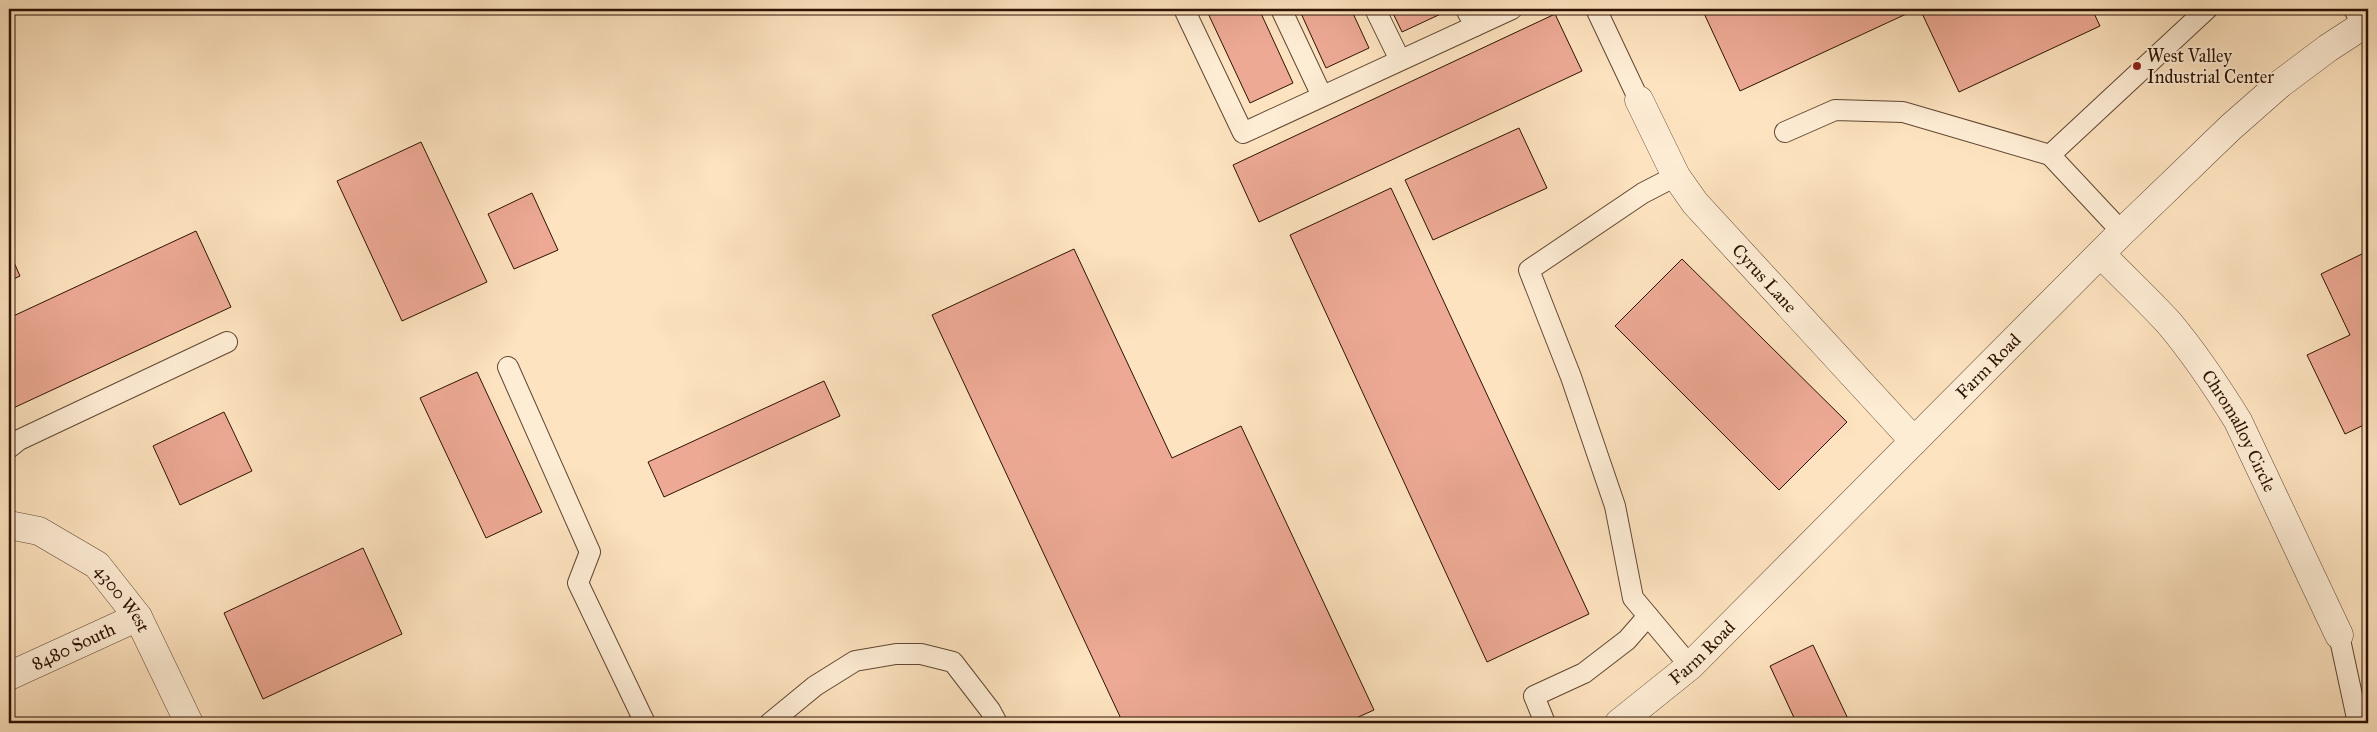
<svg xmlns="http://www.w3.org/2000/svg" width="2377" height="732" viewBox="0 0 2377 732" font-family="'IM FELL Great Primer',serif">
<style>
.building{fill:#eda994;stroke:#2d1203}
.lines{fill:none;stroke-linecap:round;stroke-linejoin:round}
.service-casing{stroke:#614632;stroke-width:22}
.minor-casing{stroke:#614632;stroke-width:29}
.service{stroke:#feedd5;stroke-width:20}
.minor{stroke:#feedd5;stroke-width:28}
.poi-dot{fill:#8f2418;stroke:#feedd5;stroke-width:2}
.labels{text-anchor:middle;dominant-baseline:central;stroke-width:4;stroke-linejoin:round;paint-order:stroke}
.poi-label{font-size:18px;fill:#2d1203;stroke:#feedd5;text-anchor:start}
.street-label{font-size:18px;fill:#2d1203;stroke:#feedd5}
</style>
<rect width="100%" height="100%" fill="#fde3bf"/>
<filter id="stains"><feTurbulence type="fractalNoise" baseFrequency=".004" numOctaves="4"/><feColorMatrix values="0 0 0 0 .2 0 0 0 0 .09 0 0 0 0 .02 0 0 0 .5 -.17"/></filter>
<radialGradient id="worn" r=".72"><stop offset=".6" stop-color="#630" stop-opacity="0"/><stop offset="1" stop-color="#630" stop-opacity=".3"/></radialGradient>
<g class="building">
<polygon points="1206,9 1259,9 1293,83 1250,103"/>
<polygon points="1299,9 1351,9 1369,48 1326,68"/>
<polygon points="1391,9 1443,9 1445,12 1402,32"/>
<polygon points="1702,9 1917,9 1740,91"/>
<polygon points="1920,9 2092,9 2100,26 1959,92"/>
<polygon points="1555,14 1582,71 1259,222 1233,165"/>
<polygon points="1519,128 1547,188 1433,240 1405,180"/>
<polygon points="421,142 487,282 402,321 337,181"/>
<polygon points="1391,188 1589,614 1487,662 1290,235"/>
<polygon points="532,193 558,250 514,269 488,214"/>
<polygon points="196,231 231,307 9,410 9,318"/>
<polygon points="1074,249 1172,458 1241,426 1374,710 1345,723 1123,723 932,315"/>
<polygon points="9,251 20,276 9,281"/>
<polygon points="2368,251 2368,423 2345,434 2307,355 2350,335 2321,274"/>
<polygon points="1682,259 1847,422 1779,490 1615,326"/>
<polygon points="477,372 542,512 486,538 420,398"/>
<polygon points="824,381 840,416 664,497 648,462"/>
<polygon points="224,412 252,471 180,505 153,446"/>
<polygon points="363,548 402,634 263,699 224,613"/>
<polygon points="1813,645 1850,723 1796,722 1770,666"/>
</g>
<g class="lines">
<g class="service-casing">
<g id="service">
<polyline points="1184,9 1243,133 1512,9"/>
<polyline points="1281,9 1322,96"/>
<polyline points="1375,9 1400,60"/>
<polyline points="1466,9 1475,26"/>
<polyline points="1596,9 1639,100"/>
<polyline points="2354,9 2363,25"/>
<polyline points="1785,132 1835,110 1903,112 2050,155"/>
<polyline points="1676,176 1643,193 1529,270 1571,377 1615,506 1633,598 1690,666"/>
<polyline points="2122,232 2050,155 2207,9"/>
<polyline points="508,367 590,552 578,583 645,723"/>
<polyline points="9,448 19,440 227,342"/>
<polyline points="2339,635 2358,723"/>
<polyline points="770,723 815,686 855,661 896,654 921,654 953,662 990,710 997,723"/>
<polyline points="1545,723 1534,696 1584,673 1627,640 1648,616"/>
</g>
</g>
<g class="minor-casing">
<g id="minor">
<path id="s1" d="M1639 100 1676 176 1695 203 1914 441"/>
<path id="s2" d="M2101 254C2123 277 2147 299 2169 323 2195 354 2217 387 2238 421L2339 635"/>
<path id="s3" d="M9 525 39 531 97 565 138 617 189 723"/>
<path id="s4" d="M9 676 138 617"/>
<path id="s5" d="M1619 723 1690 666 2122 232 2231 127 2280 84 2328 48 2368 22"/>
</g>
</g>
<use href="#service" class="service"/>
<use href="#minor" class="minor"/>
</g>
<circle class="poi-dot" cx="2137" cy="66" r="5"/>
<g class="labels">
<g class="poi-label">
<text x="2147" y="56">West Valley<tspan x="2147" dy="21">Industrial Center</tspan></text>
</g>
<g class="street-label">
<text stroke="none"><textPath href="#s1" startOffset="220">Cyrus Lane</textPath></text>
<text stroke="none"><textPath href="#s5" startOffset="514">Farm Road</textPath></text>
<text stroke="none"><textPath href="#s2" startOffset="226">Chromalloy Circle</textPath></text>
<text stroke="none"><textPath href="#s3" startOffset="140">4300 West</textPath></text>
<text stroke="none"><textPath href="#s4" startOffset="71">8480 South</textPath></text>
<text stroke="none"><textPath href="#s5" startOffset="109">Farm Road</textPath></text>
</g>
</g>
<rect width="2377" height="732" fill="none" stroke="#fde3bf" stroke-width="30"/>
<rect x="10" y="10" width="2357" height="712" fill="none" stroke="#2d1203" stroke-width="2.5"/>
<rect x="15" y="15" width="2347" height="702" fill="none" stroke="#2d1203"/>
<rect width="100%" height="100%" filter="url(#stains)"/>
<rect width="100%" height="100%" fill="url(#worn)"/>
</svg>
